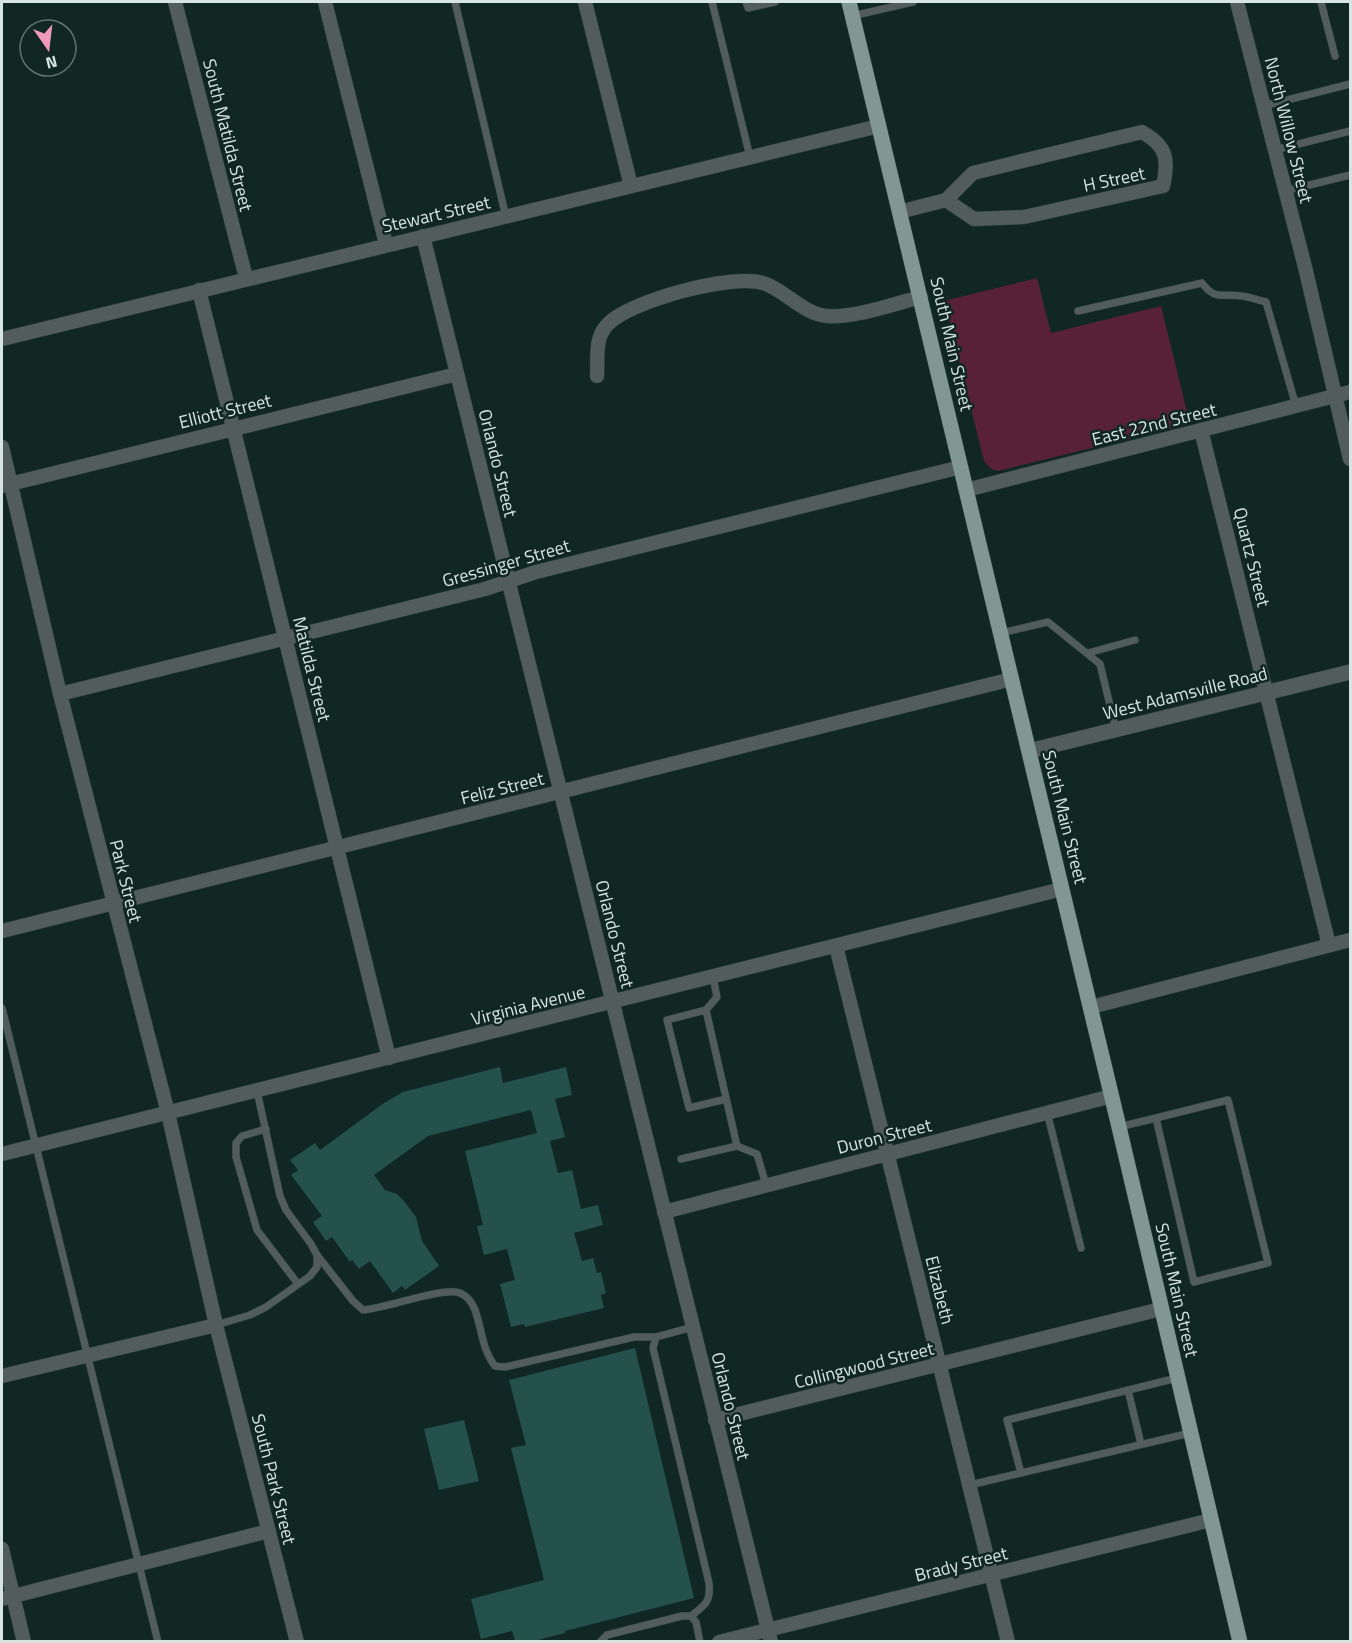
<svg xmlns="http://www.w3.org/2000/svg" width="1352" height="1643" viewBox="0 0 1352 1643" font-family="'Titillium Web',sans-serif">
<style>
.green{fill:#582138}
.building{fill:#24514b}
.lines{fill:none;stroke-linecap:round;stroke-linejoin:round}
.service-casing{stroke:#2c413f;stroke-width:8}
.minor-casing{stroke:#2c413f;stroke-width:15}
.tertiary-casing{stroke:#2c413f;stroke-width:16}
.primary-casing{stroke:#2c413f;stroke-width:16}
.service{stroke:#525d5b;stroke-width:7}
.minor{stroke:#525d5b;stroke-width:14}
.tertiary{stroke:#525d5b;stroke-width:15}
.primary{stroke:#819793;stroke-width:15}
.labels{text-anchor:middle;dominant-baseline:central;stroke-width:5;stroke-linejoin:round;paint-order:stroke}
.street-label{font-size:18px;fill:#d6e4e2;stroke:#102724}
</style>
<rect width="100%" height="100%" fill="#102724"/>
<polygon class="green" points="1037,278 1051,333 1161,306 1190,424 998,471 991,469 984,461 944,301"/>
<g class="building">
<polygon points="500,1067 503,1083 566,1067 572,1095 555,1099 565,1137 550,1141 558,1173 572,1170 581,1209 598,1205 603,1225 574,1233 582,1261 593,1258 597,1273 601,1272 606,1293 601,1295 604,1308 525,1327 524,1324 511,1327 500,1284 515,1280 507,1249 484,1255 477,1226 483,1225 465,1151 537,1133 531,1110 428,1136 374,1175 385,1190 397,1194 404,1201 416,1217 422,1241 439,1266 405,1290 402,1286 393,1293 370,1261 359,1269 352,1260 350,1262 332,1237 326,1241 313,1222 322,1216 291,1175 298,1170 290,1160 315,1143 320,1150 384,1103 403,1092"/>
<polygon points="635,1348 694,1598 565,1631 565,1633 534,1641 515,1641 512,1631 481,1639 471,1599 544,1580 511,1448 526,1445 509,1380"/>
<polygon points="464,1420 479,1481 439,1490 424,1429"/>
</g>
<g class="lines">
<g class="service-casing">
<g id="service">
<polyline points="455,2 506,217"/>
<polyline points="712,2 750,157"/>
<polyline points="746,2 748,8 775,2"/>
<polyline points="1321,2 1335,56"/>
<polyline points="852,16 913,2"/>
<polyline points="1264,106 1350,84"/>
<polyline points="1275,150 1350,131"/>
<polyline points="1285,191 1350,175"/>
<path d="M1078 311 1202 283C1215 301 1223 293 1242 296 1250 297 1258 300 1266 302L1296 406"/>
<polyline points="1001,633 1048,622 1100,664 1116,730"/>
<polyline points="1088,653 1135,640"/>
<polyline points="2,1008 158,1642"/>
<polyline points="706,1010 717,997 713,977"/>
<polyline points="726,1099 689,1108 667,1020 706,1010 737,1146 757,1154 766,1185"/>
<polyline points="1047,1112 1081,1248"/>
<polyline points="1119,1127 1156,1118 1194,1282 1268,1263 1228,1100 1156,1118"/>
<polyline points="266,1129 242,1136 236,1143 236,1157 257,1230 298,1284"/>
<polyline points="681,1159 737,1146"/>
<path d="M317 1255 353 1301 363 1310C385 1309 444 1286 460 1293 467 1296 472 1302 475 1310 482 1329 482 1350 495 1366L505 1367 634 1337H656L693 1327"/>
<polyline points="216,1325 250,1315 266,1307 310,1276 317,1267 317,1255 311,1244 286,1210 280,1196 257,1091"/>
<path d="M656 1337 653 1348 709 1583C711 1602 705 1605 691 1616"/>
<polyline points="1128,1390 1141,1444"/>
<polyline points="1021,1473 1007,1420 1177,1378"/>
<polyline points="970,1485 1190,1433"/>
<polyline points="600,1642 607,1635 682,1616 691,1616 696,1622 700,1642"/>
</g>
</g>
<g class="minor-casing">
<g id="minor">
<polyline points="175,2 246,278"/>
<polyline points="325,2 386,244"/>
<polyline points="585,2 631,186"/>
<polyline points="1237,2 1305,267 1350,459"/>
<path d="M899 212 946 200 974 219 1024 217 1163 186C1169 159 1167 146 1142 132L973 173 946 200"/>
<polyline points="423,236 771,1642"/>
<polyline points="199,290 389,1058"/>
<polyline points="2,339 879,126"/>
<path d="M597 376C598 358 594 338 608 324 630 301 732 273 763 283 785 290 803 314 827 316 856 318 893 304 921 297"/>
<polyline points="1201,430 1329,945"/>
<polyline points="2,447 60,694 168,1113 216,1325 297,1642"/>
<polyline points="2,486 457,374"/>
<polyline points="966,490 1350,392"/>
<polyline points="60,694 485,589 536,572 961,467"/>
<polyline points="2,931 1012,679"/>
<polyline points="836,946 1008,1642"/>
<polyline points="1091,1007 1350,940"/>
<polyline points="2,1154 1062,889"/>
<polyline points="664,1212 1112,1096"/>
<polyline points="2,1376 216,1325"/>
<polyline points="715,1420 1161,1309"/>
<polyline points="2,1549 24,1642"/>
<polyline points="2,1599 269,1531"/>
<polyline points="719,1642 1211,1520"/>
</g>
</g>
<g class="tertiary-casing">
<polyline id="tertiary" points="1029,751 1350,672"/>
</g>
<g class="primary-casing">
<polyline id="primary" points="849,2 1119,1127 1240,1642"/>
</g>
<use href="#service" class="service"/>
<use href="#minor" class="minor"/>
<use href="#tertiary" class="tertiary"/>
<use href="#primary" class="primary"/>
</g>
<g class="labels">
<g class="street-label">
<text transform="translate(1289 130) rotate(76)">North Willow Street</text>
<text transform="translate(228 135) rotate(76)">South Matilda Street</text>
<text transform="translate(1114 179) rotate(-12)">H Street</text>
<text transform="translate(436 214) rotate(-13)">Stewart Street</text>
<text transform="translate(952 344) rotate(77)">South Main Street</text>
<text transform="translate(225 411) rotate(-14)">Elliott Street</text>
<text transform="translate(1154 424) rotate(-14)">East 22nd Street</text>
<text transform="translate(498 463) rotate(76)">Orlando Street</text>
<text transform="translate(1252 557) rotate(76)">Quartz Street</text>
<text transform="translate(506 563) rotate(-16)">Gressinger Street</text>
<text transform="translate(312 669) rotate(76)">Matilda Street</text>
<text transform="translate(1185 693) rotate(-14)">West Adamsville Road</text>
<text transform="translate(502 788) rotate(-14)">Feliz Street</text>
<text transform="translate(1065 817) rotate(76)">South Main Street</text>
<text transform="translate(126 881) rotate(76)">Park Street</text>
<text transform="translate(615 934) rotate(76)">Orlando Street</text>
<text transform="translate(528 1005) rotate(-14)">Virginia Avenue</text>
<text transform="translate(884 1136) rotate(-14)">Duron Street</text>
<text transform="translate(940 1290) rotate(76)">Elizabeth</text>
<text transform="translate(1177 1290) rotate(77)">South Main Street</text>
<text transform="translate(864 1365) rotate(-14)">Collingwood Street</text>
<text transform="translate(731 1406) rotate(76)">Orlando Street</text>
<text transform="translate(274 1479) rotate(76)">South Park Street</text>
<text transform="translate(961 1564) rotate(-14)">Brady Street</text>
</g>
</g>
<rect width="1352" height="1643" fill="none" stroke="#d6e4e2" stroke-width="6"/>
<g transform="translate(48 48) rotate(166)"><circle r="28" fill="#102724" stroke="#5f7370" stroke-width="1.5"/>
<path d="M0-4.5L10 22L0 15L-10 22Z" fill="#ef9ab8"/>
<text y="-9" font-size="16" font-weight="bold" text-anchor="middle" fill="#d6e4e2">N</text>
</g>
</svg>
